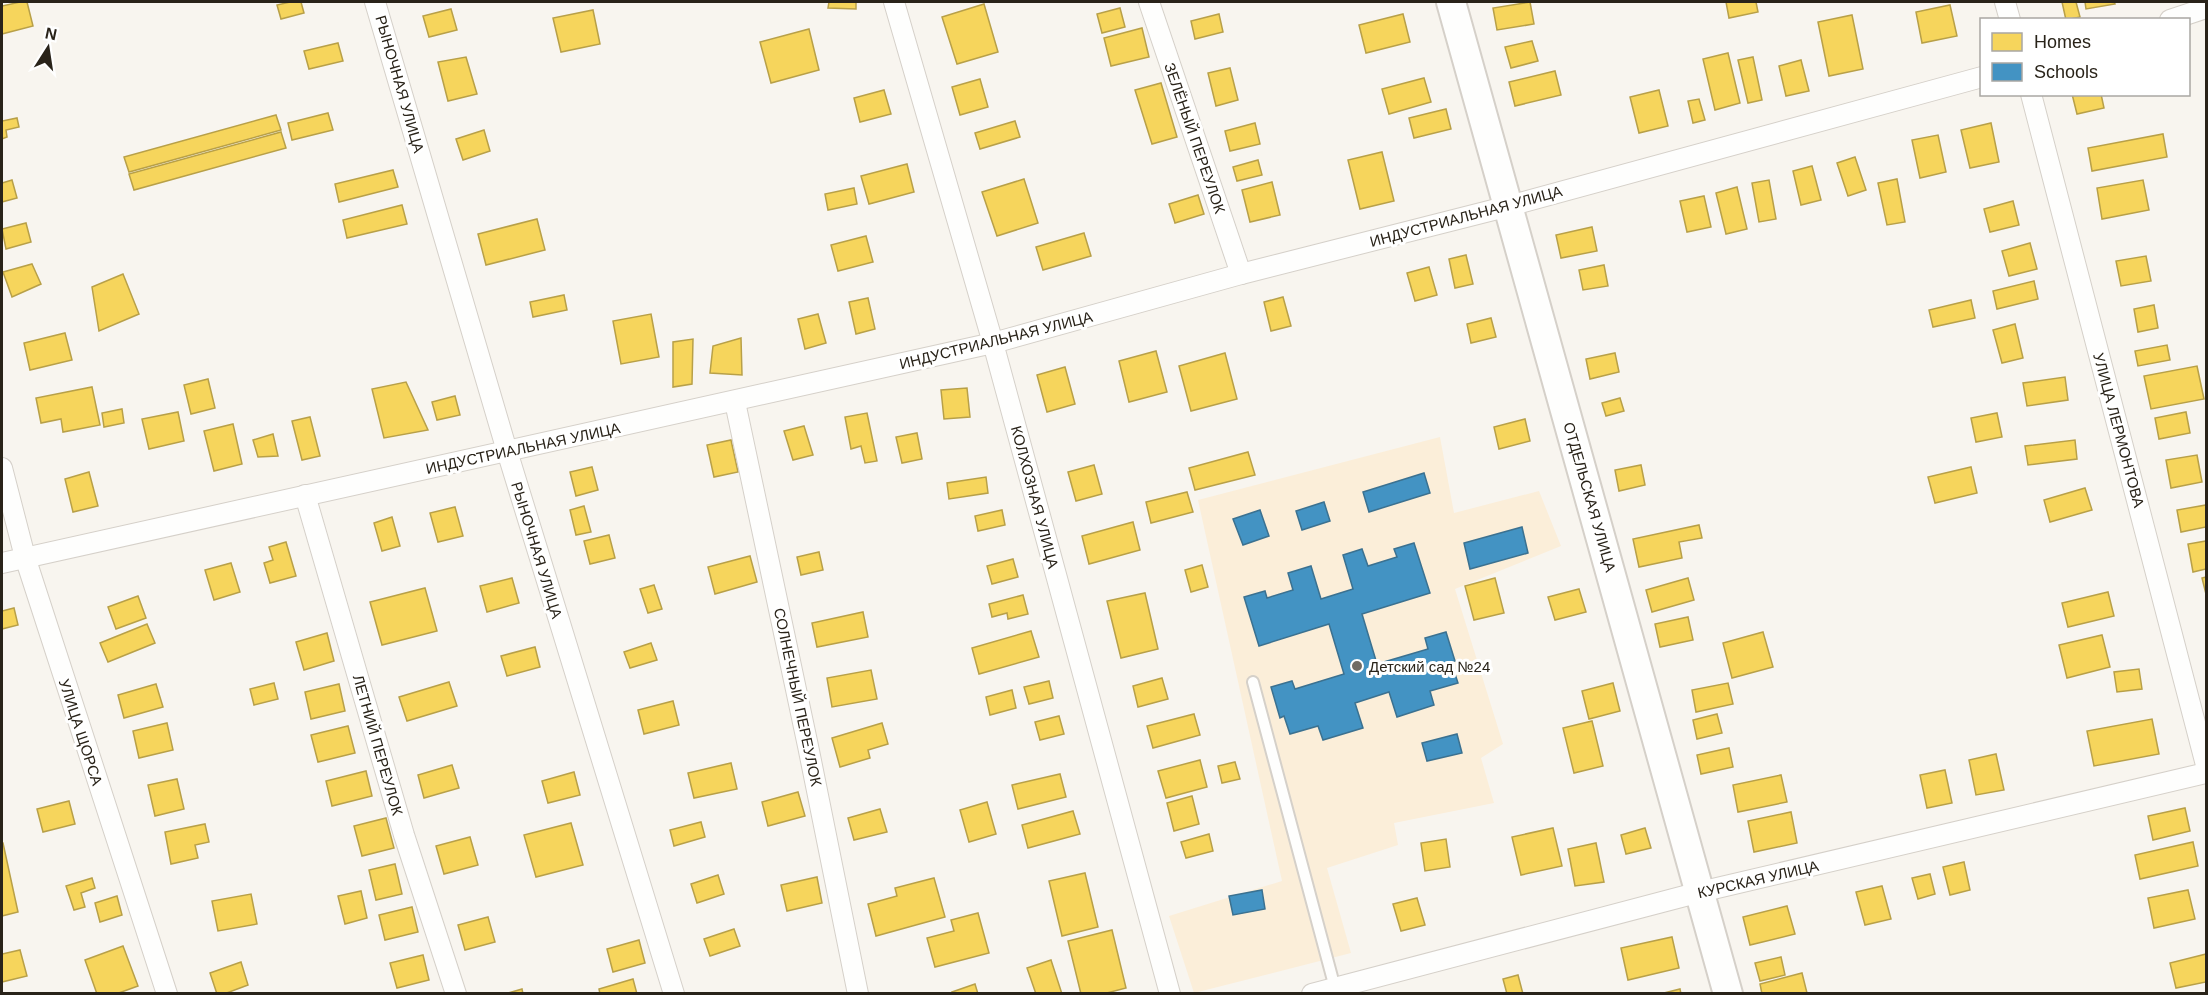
<svg xmlns="http://www.w3.org/2000/svg" width="2208" height="995" viewBox="0 0 2208 995" font-family="Arial,sans-serif">
<style>
.built{fill:#fbeed9}
.homes{fill:#f6d55c;stroke:#b8a048;stroke-width:1.5}
.schools{fill:#4393c3;stroke:#3b7190;stroke-width:1.5}
.lines{fill:none;stroke-linecap:round;stroke-linejoin:round}
.lane-casing{stroke:#d5d0c9;stroke-width:14}
.street-casing{stroke:#d5d0c9;stroke-width:22}
.secondary-casing{stroke:#d5d0c9;stroke-width:32}
.lane{stroke:#fefefd;stroke-width:10}
.street{stroke:#fefefd;stroke-width:20}
.secondary{stroke:#fefefd;stroke-width:28}
.poi-dot{fill:#716c64;stroke:#fff;stroke-width:2}
.labels{text-anchor:middle;dominant-baseline:central;stroke-width:6;stroke-linejoin:round;paint-order:stroke}
.street-label{font-size:15px;fill:#292319;stroke:#fff}
.poi-label{font-size:15px;fill:#292319;stroke:#fff;text-anchor:start}
</style>
<rect width="100%" height="100%" fill="#f8f5ef"/>
<polygon class="built" points="1440,437 1454,513 1539,491 1561,546 1455,589 1503,744 1481,758 1494,803 1394,823 1398,845 1327,868 1351,953 1194,993 1169,916 1282,881 1198,500"/>
<g class="homes">
<polygon points="20,2 27,2 33,26 2,34 2,6"/>
<polygon points="290,2 301,2 304,13 281,19 277,5"/>
<polygon points="829,2 856,2 856,9 828,8"/>
<polygon points="1530,2 1534,24 1497,30 1493,8"/>
<polygon points="1726,2 1756,2 1758,12 1729,18"/>
<polygon points="2062,2 2076,2 2080,17 2066,20"/>
<polygon points="2085,2 2114,2 2115,4 2086,9"/>
<polygon points="984,4 998,52 957,64 942,17"/>
<polygon points="1950,5 1957,36 1922,43 1916,12"/>
<polygon points="1120,8 1125,27 1102,33 1097,14"/>
<polygon points="451,9 457,30 429,37 423,16"/>
<polygon points="593,10 600,44 561,52 553,18"/>
<polygon points="1219,14 1223,32 1195,39 1191,21"/>
<polygon points="1403,14 1410,42 1366,53 1359,25"/>
<polygon points="1852,15 1863,69 1829,76 1818,22"/>
<polygon points="1142,28 1149,57 1111,66 1104,38"/>
<polygon points="809,29 819,70 771,83 760,42"/>
<polygon points="1532,41 1538,61 1511,68 1505,47"/>
<polygon points="338,43 343,61 309,69 304,51"/>
<polygon points="1728,53 1740,103 1715,110 1703,59"/>
<polygon points="466,57 477,94 448,101 438,62"/>
<polygon points="1753,57 1762,100 1748,103 1738,60"/>
<polygon points="1801,60 1809,91 1786,96 1779,66"/>
<polygon points="1230,68 1238,100 1216,106 1208,73"/>
<polygon points="1555,71 1561,95 1515,106 1509,82"/>
<polygon points="1424,78 1431,102 1389,114 1382,89"/>
<polygon points="980,79 988,107 960,115 952,87"/>
<polygon points="1161,83 1177,137 1152,144 1135,90"/>
<polygon points="884,90 891,114 860,122 854,98"/>
<polygon points="1659,90 1668,126 1639,133 1630,97"/>
<polygon points="2072,94 2101,94 2104,108 2077,114"/>
<polygon points="1699,99 1705,120 1693,123 1688,101"/>
<polygon points="1446,109 1451,129 1414,138 1409,118"/>
<polygon points="328,113 333,130 292,140 288,123"/>
<polygon points="276,115 281,130 129,172 124,157"/>
<polygon points="17,118 19,127 6,130 7,137 2,139 2,121"/>
<polygon points="1015,121 1020,137 980,149 975,133"/>
<polygon points="1255,123 1260,144 1230,151 1225,131"/>
<polygon points="1991,123 1999,162 1970,168 1961,130"/>
<polygon points="484,130 490,151 463,160 456,139"/>
<polygon points="281,132 286,148 134,190 129,174"/>
<polygon points="2163,134 2167,157 2092,171 2088,148"/>
<polygon points="1938,135 1946,172 1920,178 1912,140"/>
<polygon points="1382,152 1394,201 1360,209 1348,160"/>
<polygon points="1855,157 1866,190 1848,196 1837,163"/>
<polygon points="1258,160 1262,175 1237,181 1233,167"/>
<polygon points="907,164 914,192 869,204 861,176"/>
<polygon points="1812,166 1821,200 1801,205 1793,171"/>
<polygon points="393,170 398,187 339,202 335,184"/>
<polygon points="1024,179 1038,223 997,236 982,192"/>
<polygon points="1897,179 1905,222 1887,225 1878,183"/>
<polygon points="12,180 17,198 2,202 2,183"/>
<polygon points="1769,180 1776,219 1759,222 1752,183"/>
<polygon points="2143,180 2149,210 2102,219 2097,188"/>
<polygon points="1272,182 1280,215 1250,222 1242,190"/>
<polygon points="1737,187 1747,229 1726,234 1716,193"/>
<polygon points="854,188 857,204 828,210 825,194"/>
<polygon points="1198,195 1204,214 1175,223 1169,204"/>
<polygon points="1704,196 1711,227 1687,232 1680,201"/>
<polygon points="2013,201 2019,225 1990,232 1984,209"/>
<polygon points="402,205 407,224 347,238 343,220"/>
<polygon points="537,219 545,250 486,265 478,234"/>
<polygon points="26,223 31,242 6,249 2,229"/>
<polygon points="1592,227 1597,251 1561,258 1556,235"/>
<polygon points="1084,233 1091,256 1043,270 1036,247"/>
<polygon points="866,236 873,262 838,271 831,245"/>
<polygon points="2030,243 2037,269 2009,276 2002,251"/>
<polygon points="1466,255 1473,284 1455,288 1449,259"/>
<polygon points="2146,256 2151,281 2121,286 2116,261"/>
<polygon points="32,264 41,284 12,297 3,272"/>
<polygon points="1604,265 1608,286 1583,290 1579,270"/>
<polygon points="1429,267 1437,295 1415,301 1407,273"/>
<polygon points="123,274 139,314 99,331 92,287"/>
<polygon points="2034,281 2038,299 1997,309 1993,291"/>
<polygon points="564,295 567,310 533,317 530,302"/>
<polygon points="1283,297 1291,326 1271,331 1264,302"/>
<polygon points="868,298 875,329 856,334 849,302"/>
<polygon points="1971,300 1975,318 1933,327 1929,310"/>
<polygon points="2154,305 2158,328 2138,332 2134,309"/>
<polygon points="651,314 659,357 621,364 613,321"/>
<polygon points="818,314 826,343 805,349 798,319"/>
<polygon points="1491,318 1496,337 1471,343 1467,324"/>
<polygon points="2015,324 2023,358 2002,363 1993,330"/>
<polygon points="65,333 72,360 30,370 24,343"/>
<polygon points="741,338 742,375 710,373 713,346"/>
<polygon points="693,339 692,384 673,387 673,342"/>
<polygon points="2167,345 2170,360 2138,366 2135,351"/>
<polygon points="1156,351 1167,392 1129,402 1119,361"/>
<polygon points="1225,353 1237,399 1191,411 1179,366"/>
<polygon points="1615,353 1619,372 1590,379 1586,359"/>
<polygon points="2197,366 2204,399 2151,409 2144,376"/>
<polygon points="1065,367 1075,404 1047,412 1037,375"/>
<polygon points="2065,377 2068,400 2027,406 2023,383"/>
<polygon points="208,379 215,408 191,414 184,385"/>
<polygon points="406,382 428,430 384,438 372,389"/>
<polygon points="92,387 100,425 63,432 61,419 41,423 36,398"/>
<polygon points="967,388 970,417 944,419 941,390"/>
<polygon points="455,396 460,415 437,420 432,402"/>
<polygon points="1620,398 1624,411 1606,416 1602,403"/>
<polygon points="122,409 124,423 104,427 102,413"/>
<polygon points="178,412 184,441 149,449 142,419"/>
<polygon points="2186,412 2190,433 2159,439 2155,418"/>
<polygon points="867,413 877,461 865,463 861,446 851,449 845,417"/>
<polygon points="1997,413 2002,437 1976,442 1971,418"/>
<polygon points="310,417 320,456 302,460 292,421"/>
<polygon points="1525,419 1530,441 1499,449 1494,427"/>
<polygon points="233,424 242,464 214,471 204,431"/>
<polygon points="804,426 813,455 793,460 784,431"/>
<polygon points="917,433 922,459 902,463 896,437"/>
<polygon points="273,434 278,456 258,457 253,440"/>
<polygon points="731,440 738,472 714,477 707,445"/>
<polygon points="2075,440 2077,459 2028,465 2025,446"/>
<polygon points="1248,452 1255,475 1195,490 1189,468"/>
<polygon points="2197,455 2202,482 2171,488 2166,460"/>
<polygon points="1094,465 1102,494 1076,501 1068,472"/>
<polygon points="1641,465 1645,485 1619,491 1615,470"/>
<polygon points="592,467 598,490 576,496 570,472"/>
<polygon points="1971,467 1977,493 1935,503 1928,477"/>
<polygon points="89,472 98,506 73,512 65,479"/>
<polygon points="986,477 988,493 949,499 947,483"/>
<polygon points="2085,488 2092,510 2050,522 2044,500"/>
<polygon points="1187,492 1193,512 1151,523 1146,502"/>
<polygon points="2206,505 2206,527 2181,532 2177,510"/>
<polygon points="584,506 591,532 576,535 570,510"/>
<polygon points="455,507 463,536 438,542 430,513"/>
<polygon points="1002,510 1005,525 978,531 975,516"/>
<polygon points="392,517 400,546 382,551 374,523"/>
<polygon points="1133,522 1140,550 1089,564 1082,536"/>
<polygon points="1699,525 1702,538 1679,542 1682,558 1639,567 1633,539"/>
<polygon points="609,535 615,558 590,564 584,541"/>
<polygon points="2206,541 2206,569 2193,572 2188,544"/>
<polygon points="286,542 296,576 270,583 264,563 273,560 269,547"/>
<polygon points="819,552 823,570 801,575 797,557"/>
<polygon points="750,556 757,582 715,594 708,567"/>
<polygon points="1013,559 1018,577 992,584 987,566"/>
<polygon points="231,563 240,592 214,600 205,570"/>
<polygon points="1202,565 1208,587 1191,592 1185,570"/>
<polygon points="2206,577 2206,594 2202,578"/>
<polygon points="512,578 519,603 487,612 480,586"/>
<polygon points="1495,578 1504,613 1474,620 1465,586"/>
<polygon points="1688,578 1694,600 1652,612 1646,590"/>
<polygon points="654,585 662,609 648,613 640,589"/>
<polygon points="425,588 437,631 382,645 370,602"/>
<polygon points="1579,589 1586,612 1555,620 1548,597"/>
<polygon points="2108,592 2114,616 2068,627 2062,603"/>
<polygon points="1145,593 1158,649 1121,658 1107,601"/>
<polygon points="1023,595 1028,614 1008,619 1007,613 992,617 989,604"/>
<polygon points="138,596 146,618 116,629 108,607"/>
<polygon points="14,608 18,625 2,629 2,611"/>
<polygon points="863,612 868,637 817,647 812,623"/>
<polygon points="1688,617 1693,640 1660,647 1655,624"/>
<polygon points="147,624 155,643 108,662 100,643"/>
<polygon points="1031,631 1039,657 979,674 972,648"/>
<polygon points="1763,632 1773,667 1732,678 1723,643"/>
<polygon points="327,633 334,661 304,670 296,642"/>
<polygon points="2102,635 2110,667 2067,678 2059,645"/>
<polygon points="651,643 657,660 630,668 624,652"/>
<polygon points="535,647 540,667 507,676 501,656"/>
<polygon points="2139,669 2142,689 2117,692 2114,672"/>
<polygon points="871,670 877,699 832,707 827,678"/>
<polygon points="1162,678 1168,699 1138,707 1133,686"/>
<polygon points="1049,681 1053,698 1029,704 1024,687"/>
<polygon points="449,682 457,706 407,721 399,697"/>
<polygon points="274,683 278,699 254,705 250,689"/>
<polygon points="1613,683 1620,711 1589,719 1582,691"/>
<polygon points="1728,683 1733,704 1696,712 1692,690"/>
<polygon points="156,684 163,707 124,718 118,695"/>
<polygon points="339,684 345,711 311,719 305,692"/>
<polygon points="1012,690 1016,708 990,715 986,697"/>
<polygon points="673,701 679,725 644,734 638,710"/>
<polygon points="1194,714 1200,735 1153,748 1147,726"/>
<polygon points="1717,714 1722,733 1697,739 1693,720"/>
<polygon points="1059,716 1064,734 1040,740 1035,722"/>
<polygon points="2152,719 2159,754 2094,766 2087,731"/>
<polygon points="1592,721 1603,766 1574,773 1563,728"/>
<polygon points="167,723 173,750 139,758 133,731"/>
<polygon points="882,723 888,744 868,750 870,758 840,767 832,738"/>
<polygon points="348,726 355,753 318,762 311,735"/>
<polygon points="1729,748 1733,767 1701,774 1697,755"/>
<polygon points="1996,754 2004,790 1976,795 1969,760"/>
<polygon points="1200,760 1207,787 1166,798 1158,771"/>
<polygon points="1235,762 1240,779 1222,783 1218,766"/>
<polygon points="731,763 737,789 694,798 688,773"/>
<polygon points="452,765 459,788 424,798 418,775"/>
<polygon points="1945,770 1952,803 1927,808 1920,775"/>
<polygon points="366,771 372,796 332,806 326,781"/>
<polygon points="574,772 580,795 548,803 542,781"/>
<polygon points="1060,774 1066,797 1018,809 1012,785"/>
<polygon points="1781,775 1787,802 1738,812 1733,785"/>
<polygon points="177,779 184,809 155,816 148,785"/>
<polygon points="798,792 805,816 768,826 762,802"/>
<polygon points="1192,796 1199,824 1174,831 1167,803"/>
<polygon points="69,801 75,824 43,832 37,809"/>
<polygon points="987,802 996,834 969,842 960,810"/>
<polygon points="2185,808 2190,831 2153,840 2148,816"/>
<polygon points="880,809 887,832 854,840 848,818"/>
<polygon points="1073,811 1080,834 1028,848 1022,825"/>
<polygon points="1791,812 1797,843 1754,852 1748,821"/>
<polygon points="386,818 394,848 362,856 354,826"/>
<polygon points="701,822 705,837 674,846 670,830"/>
<polygon points="571,823 583,865 536,877 524,835"/>
<polygon points="205,824 209,842 195,845 198,858 171,864 165,832"/>
<polygon points="1553,828 1562,866 1521,875 1512,837"/>
<polygon points="1645,828 1651,848 1626,854 1621,835"/>
<polygon points="1209,834 1213,851 1186,858 1181,842"/>
<polygon points="470,837 478,865 444,874 436,846"/>
<polygon points="1446,839 1450,867 1425,871 1421,843"/>
<polygon points="2193,842 2198,866 2140,879 2135,855"/>
<polygon points="2,843 3,843 18,912 2,916"/>
<polygon points="1596,843 1604,882 1575,886 1568,849"/>
<polygon points="1964,862 1970,890 1950,895 1943,867"/>
<polygon points="395,864 402,894 376,900 369,870"/>
<polygon points="1085,873 1098,927 1062,936 1049,881"/>
<polygon points="1930,874 1935,894 1918,899 1912,878"/>
<polygon points="718,875 724,894 697,903 691,884"/>
<polygon points="817,877 822,903 787,911 781,885"/>
<polygon points="92,878 95,888 81,893 85,907 74,910 66,886"/>
<polygon points="934,878 945,917 876,936 868,904 897,896 895,888"/>
<polygon points="1882,886 1891,919 1865,925 1856,892"/>
<polygon points="2188,890 2195,919 2154,928 2148,898"/>
<polygon points="361,891 367,918 345,924 338,896"/>
<polygon points="251,894 257,924 218,931 212,901"/>
<polygon points="117,896 122,915 100,922 95,903"/>
<polygon points="1417,898 1425,925 1401,931 1393,904"/>
<polygon points="1787,906 1795,934 1750,945 1743,917"/>
<polygon points="412,907 418,932 385,940 379,915"/>
<polygon points="978,913 989,953 935,967 927,938 954,931 951,920"/>
<polygon points="488,917 495,942 465,950 458,925"/>
<polygon points="734,929 740,946 710,956 704,939"/>
<polygon points="1112,930 1126,988 1103,994 1081,994 1068,941"/>
<polygon points="1672,937 1679,968 1628,980 1621,948"/>
<polygon points="639,940 645,963 613,972 607,949"/>
<polygon points="123,946 138,986 116,994 97,994 85,960"/>
<polygon points="20,950 27,976 2,982 2,954"/>
<polygon points="2206,954 2206,982 2176,988 2170,963"/>
<polygon points="423,955 429,980 397,988 390,963"/>
<polygon points="1781,957 1785,975 1760,981 1755,963"/>
<polygon points="1051,960 1062,994 1036,994 1027,968"/>
<polygon points="241,962 248,985 224,994 217,994 210,973"/>
<polygon points="1802,973 1807,993 1762,994 1760,984"/>
<polygon points="1518,975 1523,994 1507,994 1503,979"/>
<polygon points="633,979 637,994 600,994 599,989"/>
<polygon points="975,984 978,994 953,994 952,992"/>
<polygon points="522,989 523,994 505,994"/>
<polygon points="1680,989 1681,994 1660,994"/>
</g>
<g class="schools">
<polygon points="1424,473 1430,493 1369,512 1363,492"/>
<polygon points="1324,502 1330,521 1302,530 1296,511"/>
<polygon points="1260,510 1269,536 1243,545 1233,519"/>
<polygon points="1522,527 1528,553 1470,569 1464,543"/>
<polygon points="1414,543 1430,593 1362,614 1377,664 1428,649 1425,638 1446,632 1455,661 1451,662 1458,683 1430,691 1434,705 1397,717 1389,692 1355,703 1363,728 1323,740 1318,726 1290,734 1284,716 1280,718 1271,687 1292,681 1295,689 1344,674 1329,624 1259,646 1244,597 1265,591 1267,598 1293,590 1288,573 1311,566 1321,599 1353,589 1343,555 1362,549 1368,566 1397,557 1394,549"/>
<polygon points="1457,734 1462,753 1427,761 1422,743"/>
<polygon points="1262,890 1265,909 1233,915 1229,896"/>
</g>
<g class="lines">
<g class="lane-casing">
<polyline id="lane" points="1253,682 1335,988"/>
</g>
<g class="street-casing">
<g id="street">
<polyline points="375,2 507,451 674,994"/>
<polyline points="894,2 993,343 1170,994"/>
<polyline points="1149,2 1241,274"/>
<polyline points="2005,2 2010,20"/>
<polyline points="2170,20 2206,8"/>
<polyline points="2031,94 2206,765"/>
<polyline points="735,402 808,746 858,994"/>
<polyline points="2,468 25,557 167,994"/>
<polyline points="305,495 404,835 456,994"/>
<polyline points="2,563 993,343 1241,274 1509,206 1982,77"/>
<polyline points="1312,994 1700,892 2206,773"/>
</g>
</g>
<g class="secondary-casing">
<polyline id="secondary" points="1451,2 1728,994"/>
</g>
<use href="#lane" class="lane"/>
<use href="#street" class="street"/>
<use href="#secondary" class="secondary"/>
</g>
<circle class="poi-dot" cx="1357" cy="666" r="6"/>
<g class="labels">
<g class="street-label">
<text transform="translate(400 84) rotate(74)">РЫНОЧНАЯ УЛИЦА</text>
<text transform="translate(1195 138) rotate(71)">ЗЕЛЁНЫЙ ПЕРЕУЛОК</text>
<text transform="translate(1466 216) rotate(-15)">ИНДУСТРИАЛЬНАЯ УЛИЦА</text>
<text transform="translate(996 340) rotate(-14)">ИНДУСТРИАЛЬНАЯ УЛИЦА</text>
<text transform="translate(2119 430) rotate(75)">УЛИЦА ЛЕРМОНТОВА</text>
<text transform="translate(523 448) rotate(-12)">ИНДУСТРИАЛЬНАЯ УЛИЦА</text>
<text transform="translate(1035 497) rotate(75)">КОЛХОЗНАЯ УЛИЦА</text>
<text transform="translate(1590 497) rotate(74)">ОТДЕЛЬСКАЯ УЛИЦА</text>
<text transform="translate(537 550) rotate(73)">РЫНОЧНАЯ УЛИЦА</text>
<text transform="translate(798 697) rotate(78)">СОЛНЕЧНЫЙ ПЕРЕУЛОК</text>
<text transform="translate(81 732) rotate(72)">УЛИЦА ЩОРСА</text>
<text transform="translate(378 745) rotate(74)">ЛЕТНИЙ ПЕРЕУЛОК</text>
<text transform="translate(1758 879) rotate(-13)">КУРСКАЯ УЛИЦА</text>
</g>
<g class="poi-label">
<text x="1369" y="666">Детский сад №24</text>
</g>
</g>
<rect width="2208" height="995" fill="none" stroke="#292319" stroke-width="6"/>
<rect x="1980" y="18" width="210" height="78" fill="#ffffff" stroke="#a9a7a3" stroke-width="1.5"/>
<rect x="1992" y="33" width="30" height="18" fill="#f6d55c" stroke="#a9a7a3" stroke-width="1.5"/>
<text x="2034" y="48" font-size="18" fill="#292319">Homes</text>
<rect x="1992" y="63" width="30" height="18" fill="#4393c3" stroke="#a9a7a3" stroke-width="1.5"/>
<text x="2034" y="78" font-size="18" fill="#292319">Schools</text>
<g transform="translate(48 48) rotate(12)" stroke="#ffffff" stroke-width="4.5" paint-order="stroke">
<path d="M0-4.5L10 22L0 15L-10 22Z" fill="#292319"/>
<text y="-9" font-size="16" font-weight="bold" text-anchor="middle" fill="#292319">N</text>
</g>
</svg>
